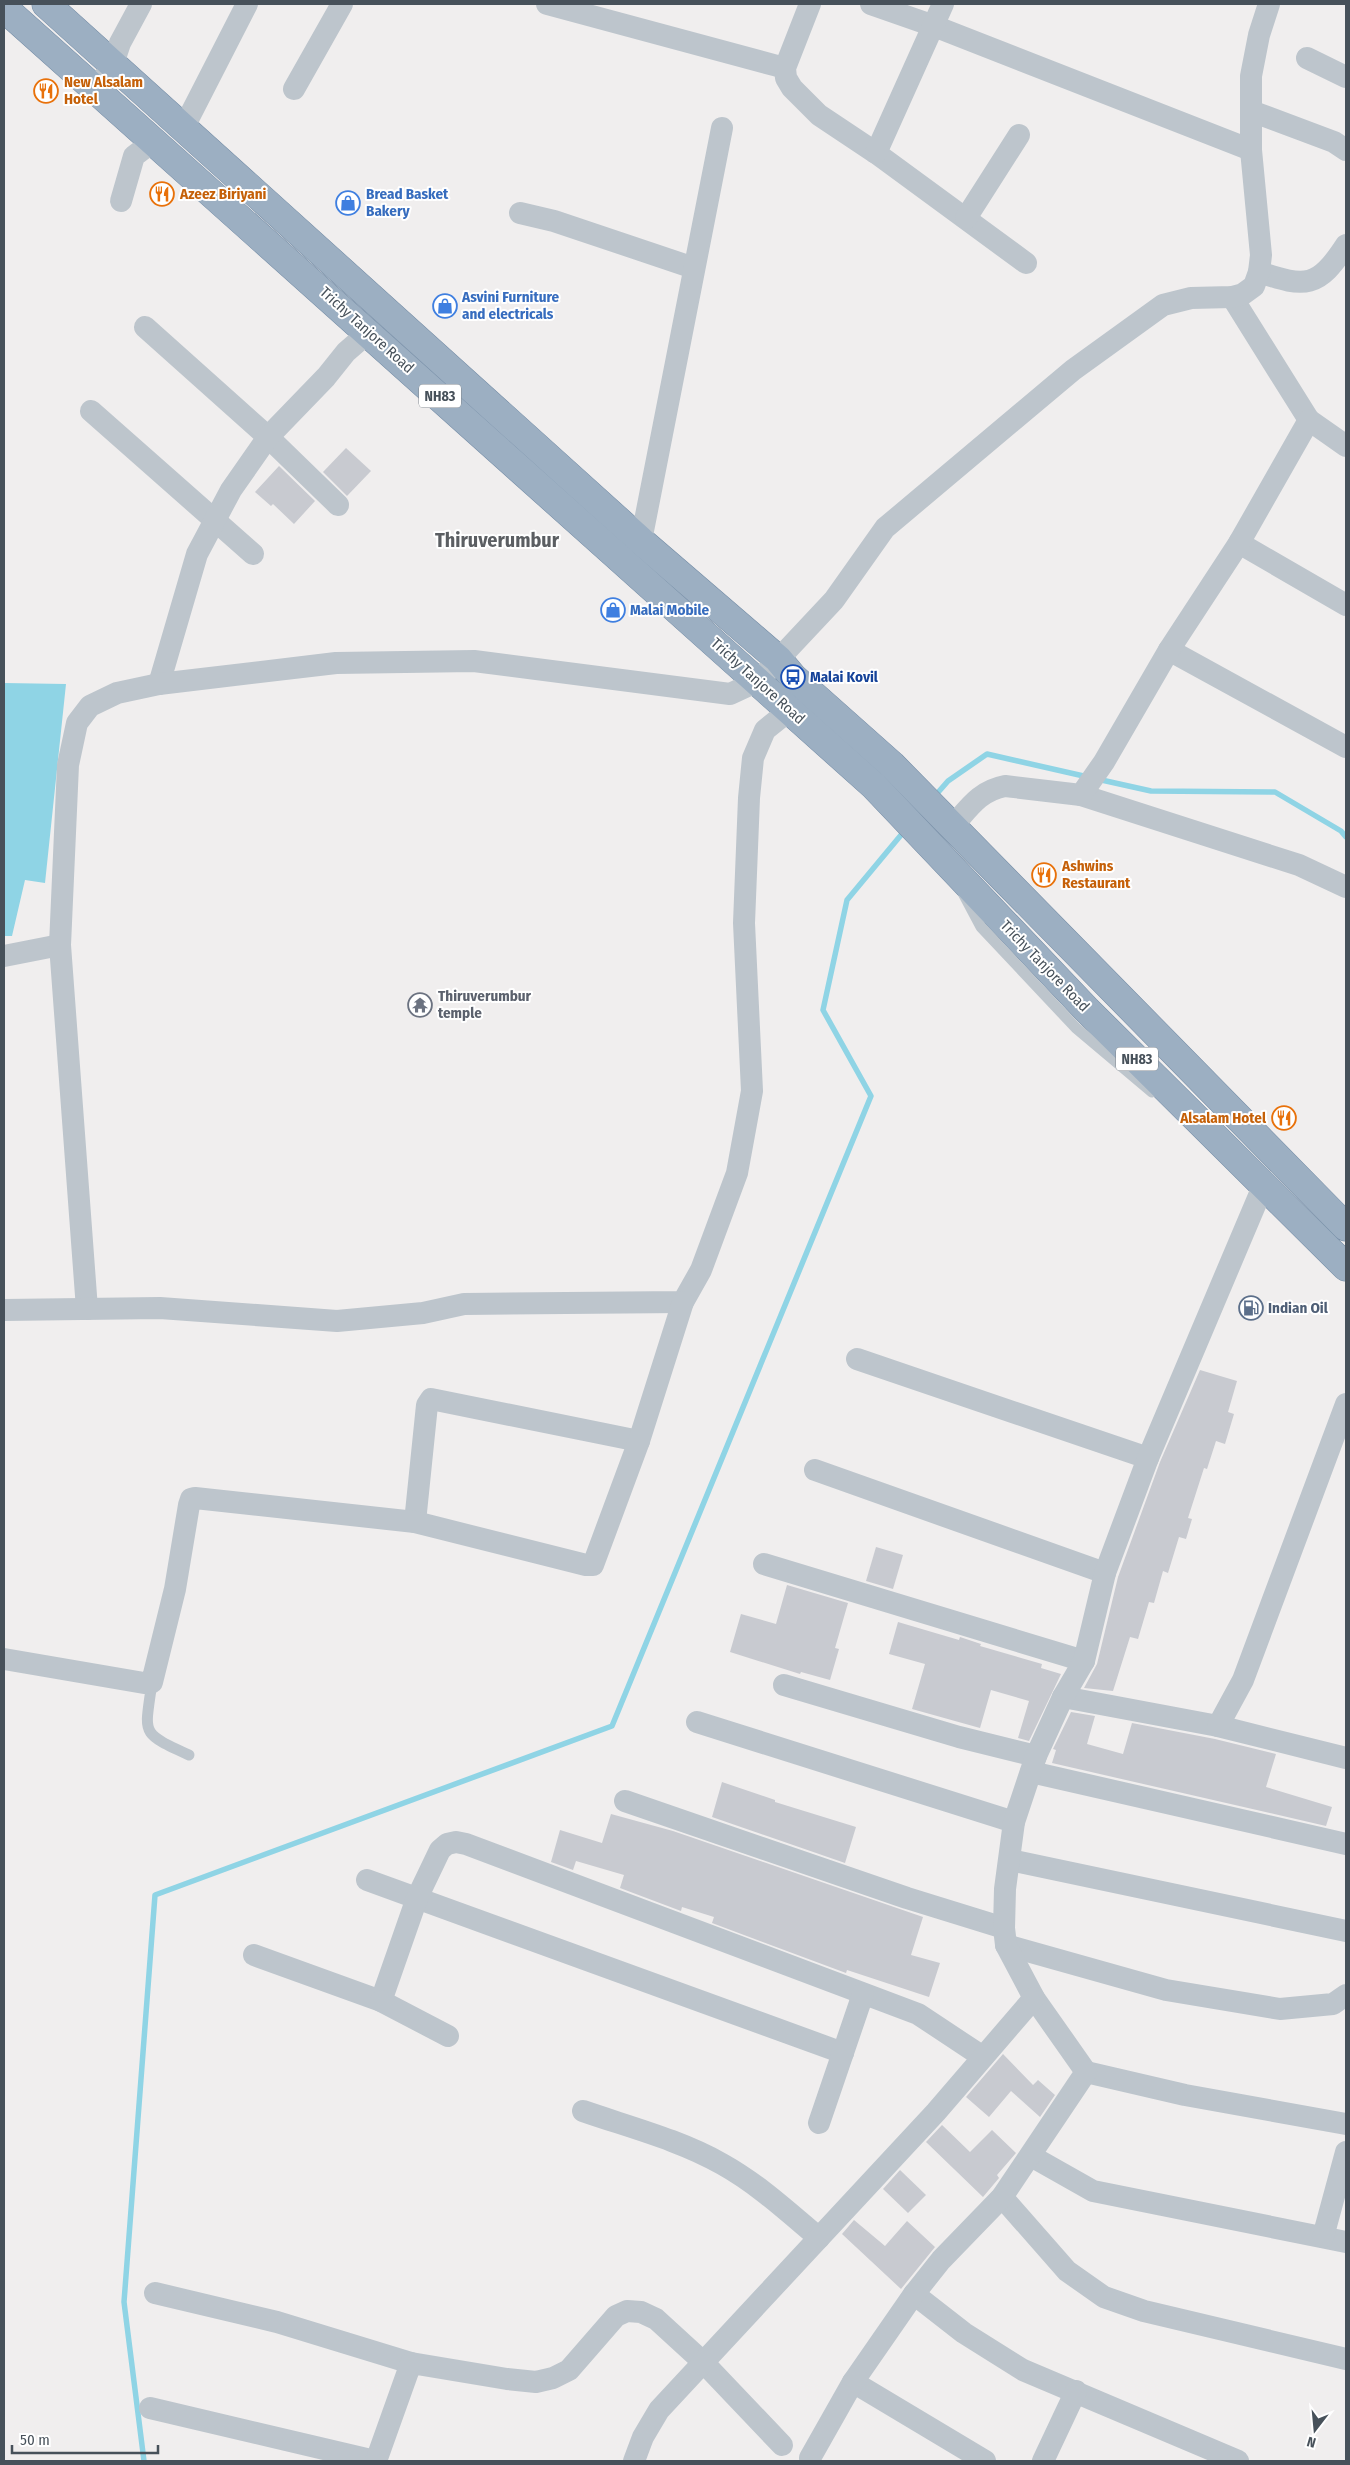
<svg xmlns="http://www.w3.org/2000/svg" width="1350" height="2465" viewBox="0 0 1350 2465" font-family="'Fira Sans Condensed',sans-serif">
<style>
.water{fill:#8fd4e5}
.lines{fill:none;stroke-linecap:round;stroke-linejoin:round}
.stream{stroke:#8fd4e5;stroke-width:5.5}
.building{fill:#c8cad0}
.trunk-casing{stroke:#748ca5;stroke-width:29}
.service{stroke:#bdc5cc;stroke-width:11}
.minor{stroke:#bdc5cc;stroke-width:22}
.trunk{stroke:#9cafc2;stroke-width:28}
.labels{text-anchor:middle;dominant-baseline:central;stroke-width:4;stroke-linejoin:round;paint-order:stroke}
.shield{fill:#fff;stroke:#7e858c;stroke-width:1}
.shield-label{font-size:14px;font-weight:bold;fill:#47515a}
.food-label{font-size:15px;font-weight:bold;fill:#c56008;stroke:#fff;text-anchor:start}
.shop-label{font-size:15px;font-weight:bold;fill:#366cbe;stroke:#fff;text-anchor:start}
.street-label{font-size:15px;fill:#47515a;stroke:#fff}
.transit-label{font-size:15px;font-weight:bold;fill:#164399;stroke:#fff;text-anchor:start}
.worship-label{font-size:15px;font-weight:bold;fill:#5b616d;stroke:#fff;text-anchor:start}
.service-label{font-size:15px;font-weight:bold;fill:#4e5e75;stroke:#fff;text-anchor:start}
.district-label{font-size:20px;font-weight:bold;fill:#5b5e62;stroke:#fff}
</style>
<rect width="100%" height="100%" fill="#f0eeee"/>
<polygon class="water" points="4,683 66,684 45,883 25,880 12,936 4,936"/>
<g class="lines">
<g class="stream">
<polyline points="1097,779 1151,791 1275,792 1341,831 1346,837"/>
<polyline points="934,797 948,781 987,754 1088,777"/>
<polyline points="144,2461 124,2302 155,1895 612,1726 871,1096 823,1010 847,900 906,829"/>
</g>
</g>
<g class="building">
<polygon points="346,448 371,471 347,496 323,472"/>
<polygon points="279,466 315,501 294,524 273,504 271,506 255,492"/>
<polygon points="1200,1370 1237,1381 1228,1412 1234,1414 1225,1444 1216,1441 1207,1469 1204,1468 1188,1518 1192,1519 1186,1539 1179,1537 1168,1573 1163,1571 1154,1603 1149,1602 1138,1639 1130,1637 1113,1691 1084,1688 1097,1664 1118,1577 1160,1462"/>
<polygon points="876,1547 903,1555 893,1589 866,1581"/>
<polygon points="787,1585 848,1603 835,1648 839,1649 830,1680 801,1672 800,1674 730,1652 741,1614 776,1624"/>
<polygon points="898,1622 959,1640 960,1637 981,1644 980,1646 1042,1664 1041,1668 1061,1674 1029,1741 1018,1738 1029,1701 991,1690 980,1728 912,1709 925,1664 889,1654"/>
<polygon points="1071,1712 1095,1716 1087,1744 1123,1754 1132,1723 1215,1739 1276,1754 1266,1787 1332,1807 1326,1826 1052,1763 1056,1750 1053,1749"/>
<polygon points="722,1782 775,1800 775,1802 856,1827 845,1863 712,1817"/>
<polygon points="611,1814 673,1831 923,1917 911,1955 940,1963 929,1997 847,1970 846,1973 712,1923 714,1917 682,1907 681,1911 620,1888 624,1875 576,1861 573,1870 551,1862 560,1830 602,1843"/>
<polygon points="1003,2054 1033,2085 1038,2080 1055,2095 1040,2117 1011,2091 989,2117 966,2097"/>
<polygon points="942,2125 970,2152 992,2130 1016,2153 997,2175 999,2178 983,2197 926,2142"/>
<polygon points="900,2170 926,2195 908,2213 883,2189"/>
<polygon points="854,2220 885,2246 907,2221 935,2247 901,2289 842,2234"/>
</g>
<g class="lines">
<g class="trunk-casing">
<g id="trunk">
<polyline points="46,4 641,541 778,659 793,677 892,765 1346,1227"/>
<polyline points="4,8 874,786 1086,1009 1346,1267"/>
</g>
</g>
<g class="service">
<polyline points="964,895 981,927 1076,1028 1152,1092"/>
<path d="M152 1682C145 1735 139 1732 189 1755"/>
</g>
<g class="minor">
<polyline points="547,4 785,68"/>
<polyline points="810,4 785,68 786,78 792,88 819,115 876,153 1026,263"/>
<polyline points="871,4 934,26 1251,150"/>
<polyline points="1307,58 1346,77"/>
<polyline points="294,89 342,4"/>
<polyline points="96,90 113,64 120,43 141,4"/>
<polyline points="1251,111 1334,142 1346,150"/>
<polyline points="183,129 247,4"/>
<polyline points="876,153 943,4"/>
<polyline points="121,201 134,156 154,141"/>
<polyline points="520,213 554,221 694,268"/>
<polyline points="966,218 1019,135"/>
<path d="M1259 272C1306 288 1318 288 1346 245"/>
<polyline points="1232,297 1309,420"/>
<polyline points="145,327 268,437 338,505"/>
<polyline points="91,411 253,554"/>
<polyline points="641,541 722,128"/>
<polyline points="1239,543 1346,605"/>
<polyline points="1169,650 1346,747"/>
<polyline points="159,684 197,554 231,490 268,437 326,377 346,352 369,332"/>
<polyline points="1081,795 1299,865 1346,887"/>
<path d="M952 827C969 808 979 791 1005 786L1081 795 1104 762 1169 650 1239 543 1309 420 1346 446"/>
<polyline points="4,956 60,945"/>
<polyline points="87,1309 60,945 68,765 77,723 90,706 117,693 159,684 336,663 474,661 730,694 758,681 834,600 885,528 1073,370 1163,305 1191,298 1232,297 1243,294 1254,286 1259,272 1261,255 1251,150 1251,76 1259,35 1269,4"/>
<polyline points="4,1310 160,1308 337,1321 423,1313 464,1304 683,1302 701,1270 737,1173 752,1091 744,923 749,798 753,758 765,730 790,710"/>
<polyline points="857,1359 1148,1458"/>
<polyline points="815,1470 1105,1573"/>
<polyline points="415,1522 427,1405 431,1399 639,1441"/>
<polyline points="764,1564 1084,1661"/>
<polyline points="4,1659 144,1683 152,1682 175,1589 189,1505 191,1499 195,1498 415,1522 586,1565 593,1565 639,1441 683,1302"/>
<polyline points="784,1685 959,1737 1036,1756"/>
<polyline points="1063,1697 1218,1726 1346,1758"/>
<polyline points="697,1722 1014,1822"/>
<polyline points="1218,1726 1243,1680 1346,1404"/>
<polyline points="1031,1772 1346,1844"/>
<polyline points="625,1801 907,1898 1004,1928"/>
<polyline points="1010,1860 1346,1931"/>
<polyline points="367,1880 843,2053"/>
<polyline points="1006,1945 1166,1990 1280,2009 1333,2004 1346,1995"/>
<polyline points="254,1955 381,2001 417,1898 440,1850 447,1844 456,1842 466,1844 918,2014 983,2057"/>
<polyline points="381,2001 448,2036"/>
<polyline points="1086,2072 1185,2095 1346,2124"/>
<path d="M583 2111C629 2127 680 2140 722 2164 758 2184 788 2212 819 2238"/>
<polyline points="819,2123 863,1994"/>
<polyline points="1031,2156 1093,2191 1346,2242"/>
<polyline points="1002,2197 1067,2271 1104,2297 1144,2311 1346,2359"/>
<polyline points="1323,2237 1346,2152"/>
<polyline points="155,2293 277,2322 411,2363"/>
<polyline points="914,2294 964,2333 1023,2370 1238,2461"/>
<polyline points="853,2382 985,2461"/>
<polyline points="150,2408 375,2461"/>
<polyline points="810,2458 853,2382 914,2294 941,2260 1002,2197 1086,2072 1034,1998 1006,1945 1004,1928 1005,1889 1014,1822 1036,1756 1063,1697 1084,1661 1105,1573 1148,1458 1264,1184"/>
<polyline points="376,2461 411,2363 507,2379 536,2382 553,2378 569,2370 616,2316 627,2311 641,2312 656,2319 703,2362 782,2445"/>
<polyline points="634,2461 643,2437 659,2410 936,2112 1034,1998"/>
<polyline points="1043,2461 1076,2391"/>
</g>
<use href="#trunk" class="trunk"/>
</g>
<defs>
<g id="restaurant-ring" transform="scale(1.25)"><circle r="9.5" fill="#fff" stroke="#e8710a" stroke-width="1.5"/><path d="M-5-6h1v4h1v-4h1v4h1v-4h1v5L-1.5 .5V6h-2V.5L-5-1ZM5-6V6H3V1.5H1.5Q1.5-4 5-6Z" fill="#e8710a"/></g>
<g id="shop-ring" transform="scale(1.25)"><circle r="9.5" fill="#fff" stroke="#3f7fe0" stroke-width="1.5"/><path d="M-5-2.5h2.3a2.7 3.5 0 0 1 5.4 0H5L5.5 6h-11ZM-1.5-2.5h3a1.5 2.3 0 0 0-3 0Z" fill="#3f7fe0"/></g>
<g id="bus-ring" transform="scale(1.25)"><circle r="9.5" fill="#fff" stroke="#1a4fb4" stroke-width="1.5"/><path d="M-5-6H5V4H4V6H2V4H-2V6H-4V4H-5ZM-3.5-4V0h7V-4ZM-3.5 1.2v1.5H-2V1.2ZM2 1.2v1.5H3.5V1.2Z" fill="#1a4fb4"/></g>
<g id="temple-ring" transform="scale(1.25)"><circle r="9.5" fill="#fff" stroke="#6b7280" stroke-width="1.5"/><path d="M0-6L5-2H3V0L6.5 2.5H4V6H1.5V3h-3V6H-4V2.5H-6.5L-3 0V-2H-5Z" fill="#6b7280"/></g>
<g id="fuel-ring" transform="scale(1.25)"><circle r="9.5" fill="#fff" stroke="#5c6f8a" stroke-width="1.5"/><path d="M-5.5-6h7V0h2V4h1.3V-2.5L3-4.5l.8-.8L6-3V5H2.5V1h-1V6h-7ZM-4.2-4.7v3.2H.2V-4.7Z" fill="#5c6f8a"/></g>
</defs>
<g fill-rule="evenodd">
<use href="#restaurant-ring" x="46" y="91"/>
<use href="#restaurant-ring" x="162" y="194"/>
<use href="#shop-ring" x="348" y="203"/>
<use href="#shop-ring" x="445" y="306"/>
<use href="#shop-ring" x="613" y="610"/>
<use href="#bus-ring" x="793" y="677"/>
<use href="#restaurant-ring" x="1044" y="875"/>
<use href="#temple-ring" x="420" y="1005"/>
<use href="#restaurant-ring" x="1284" y="1118"/>
<use href="#fuel-ring" x="1251" y="1308"/>
</g>
<g class="labels">
<g class="shield">
<rect x="419" y="384.5" width="42" height="23" rx="4"/>
<rect x="1116" y="1047.5" width="42" height="23" rx="4"/>
</g>
<g class="shield-label">
<text x="440" y="396">NH83</text>
<text x="1137" y="1059">NH83</text>
</g>
<g class="food-label">
<text x="64" y="82">New Alsalam<tspan x="64" dy="17">Hotel</tspan></text>
<text x="180" y="194">Azeez Biriyani</text>
<text x="1062" y="866">Ashwins<tspan x="1062" dy="17">Restaurant</tspan></text>
<text x="1266" y="1118" text-anchor="end">Alsalam Hotel</text>
</g>
<g class="shop-label">
<text x="366" y="194">Bread Basket<tspan x="366" dy="17">Bakery</tspan></text>
<text x="462" y="297">Asvini Furniture<tspan x="462" dy="17">and electricals</tspan></text>
<text x="630" y="610">Malai Mobile</text>
</g>
<g class="street-label">
<text transform="translate(367 330) rotate(42)">Trichy Tanjore Road</text>
<text transform="translate(758 681) rotate(42)">Trichy Tanjore Road</text>
<text transform="translate(1045 966) rotate(46)">Trichy Tanjore Road</text>
</g>
<g class="transit-label">
<text x="810" y="677">Malai Kovil</text>
</g>
<g class="worship-label">
<text x="438" y="996">Thiruverumbur<tspan x="438" dy="17">temple</tspan></text>
</g>
<g class="service-label">
<text x="1268" y="1308">Indian Oil</text>
</g>
<g class="district-label">
<text x="497" y="540">Thiruverumbur</text>
</g>
</g>
<rect width="1350" height="2465" fill="none" stroke="#47515a" stroke-width="10"/>
<g transform="translate(1315 2430) rotate(196)" stroke="#ffffff" stroke-width="4" paint-order="stroke">
<path d="M0-4L9 19L0 12L-9 19Z" fill="#47515a"/>
<text y="-8" font-size="14" font-weight="bold" text-anchor="middle" fill="#47515a">N</text>
</g>
<path d="M12 2445v8h146v-8" fill="none" stroke="#47515a" stroke-width="2.5"/>
<text x="20" y="2445" font-size="15" fill="#47515a" stroke="#ffffff" stroke-width="4" paint-order="stroke">50 m</text>
</svg>
